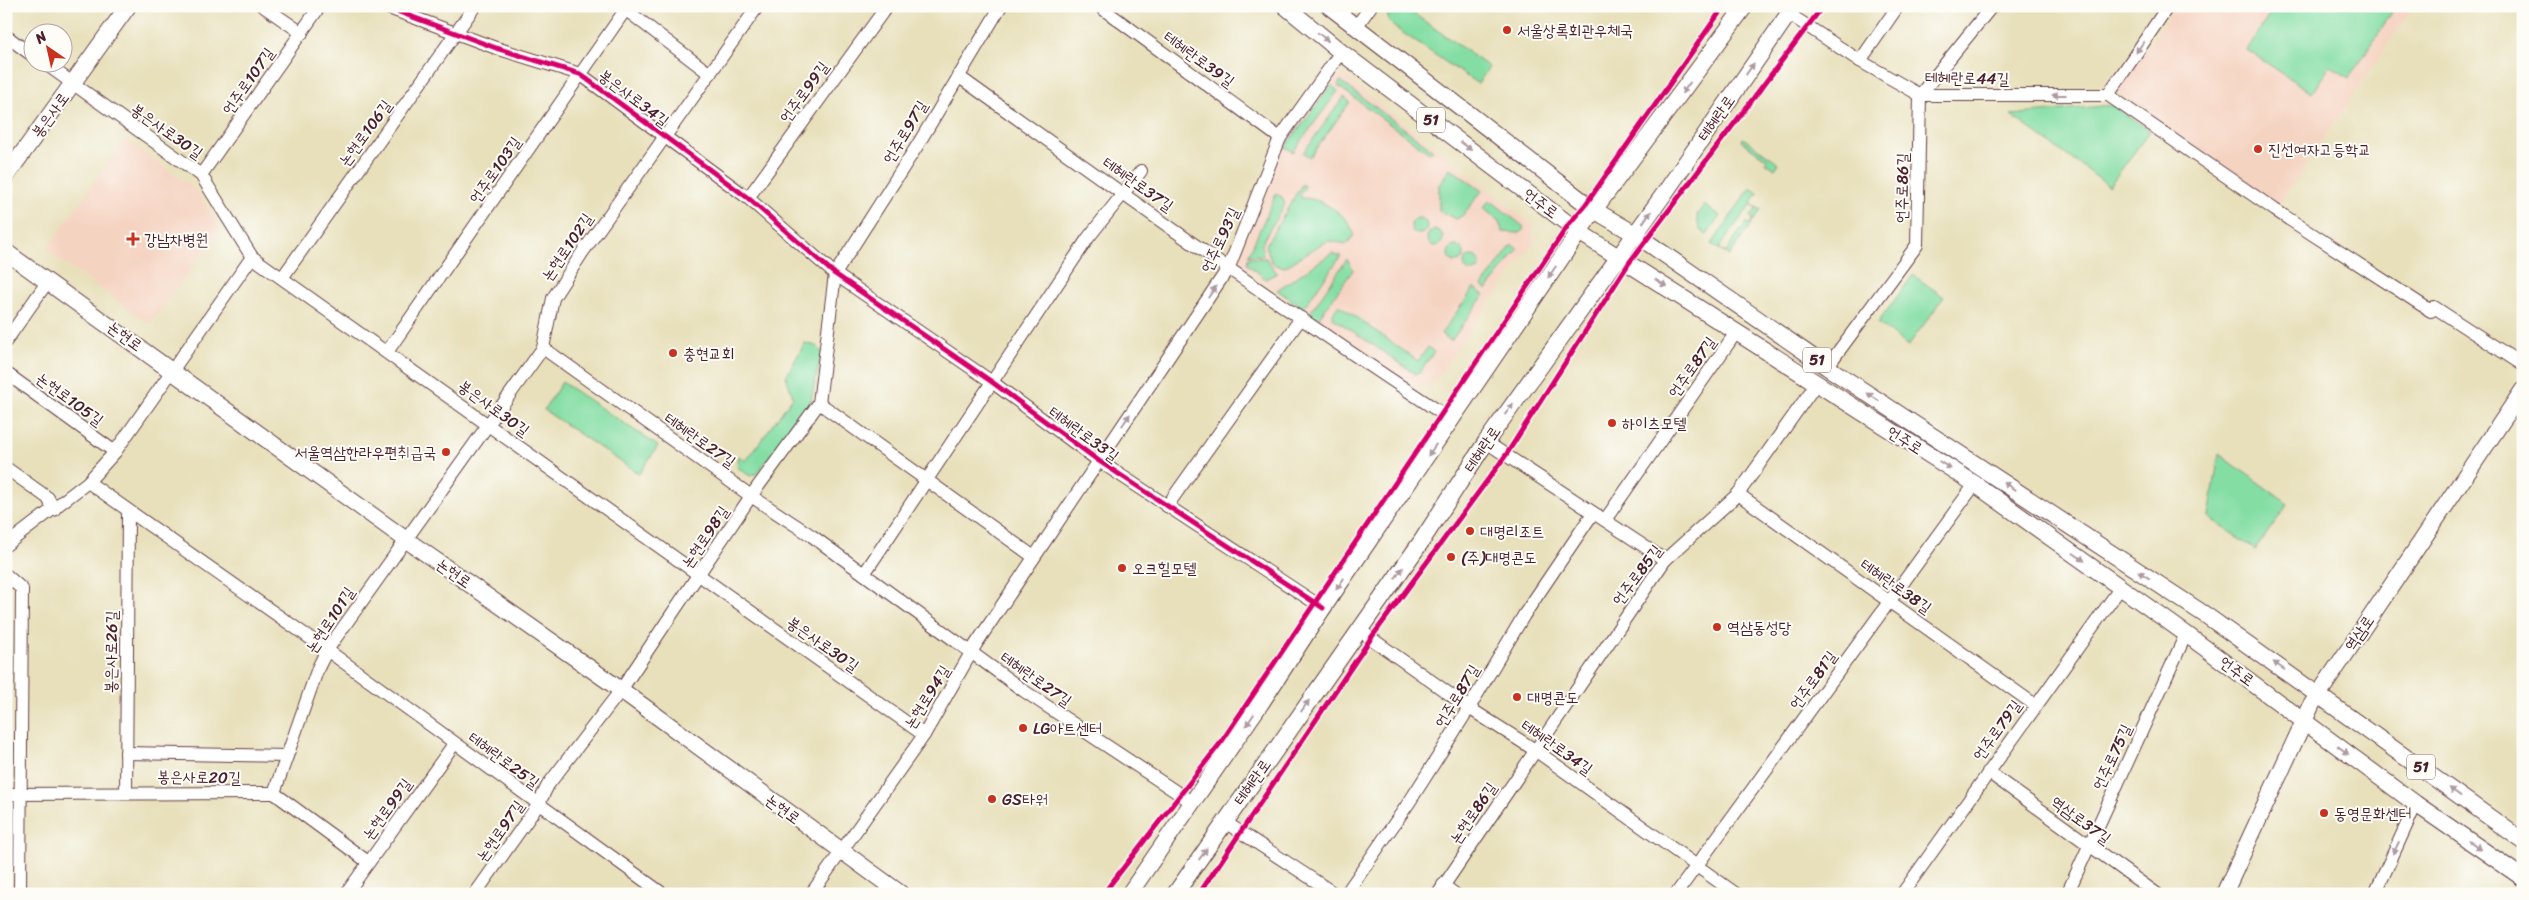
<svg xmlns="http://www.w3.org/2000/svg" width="2529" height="900" viewBox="0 0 2529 900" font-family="Sriracha,'Poor Story',sans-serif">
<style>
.built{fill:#f5d3c1}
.green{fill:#84dea4;stroke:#677e68;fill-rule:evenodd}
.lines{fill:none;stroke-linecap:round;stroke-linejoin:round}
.minor-casing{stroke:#623c41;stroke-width:14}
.major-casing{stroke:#623c41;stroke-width:18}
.minor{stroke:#fff;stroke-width:12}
.major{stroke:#fff;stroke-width:16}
.cycleway-casing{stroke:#fdfcf7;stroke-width:8}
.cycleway{stroke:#d6006c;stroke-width:5}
.oneway{fill:#ae9aa0}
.poi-dot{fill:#c8321e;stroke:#fdfcf7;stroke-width:2}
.labels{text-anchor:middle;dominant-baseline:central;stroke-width:4;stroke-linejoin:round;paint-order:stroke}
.shield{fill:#fdfcf7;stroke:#806168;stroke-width:1}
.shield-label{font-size:15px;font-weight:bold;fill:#4a1f2b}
.poi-label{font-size:16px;fill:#4a1f2b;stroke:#fdfcf7;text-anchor:start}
.street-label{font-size:16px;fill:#4a1f2b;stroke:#fdfcf7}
</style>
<rect width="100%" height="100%" fill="#fdfcf7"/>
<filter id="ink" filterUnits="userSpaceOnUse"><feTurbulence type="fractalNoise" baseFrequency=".02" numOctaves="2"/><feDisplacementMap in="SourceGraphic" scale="10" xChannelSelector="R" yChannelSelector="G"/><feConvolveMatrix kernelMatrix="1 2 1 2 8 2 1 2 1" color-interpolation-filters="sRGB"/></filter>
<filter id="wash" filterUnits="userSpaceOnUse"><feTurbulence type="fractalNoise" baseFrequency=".0096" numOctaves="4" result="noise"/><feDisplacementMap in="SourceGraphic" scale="20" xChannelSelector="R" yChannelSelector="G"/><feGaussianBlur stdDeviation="1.12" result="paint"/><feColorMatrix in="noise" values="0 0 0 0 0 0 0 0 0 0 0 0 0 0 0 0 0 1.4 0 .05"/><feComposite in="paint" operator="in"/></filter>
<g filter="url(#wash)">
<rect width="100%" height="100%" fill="#e8e0bb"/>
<g class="built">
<polygon points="2176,6 2414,6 2278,206 2117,91"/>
<polygon points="1343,75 1533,225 1533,243 1430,387 1415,387 1240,265 1238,257 1267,192 1277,151 1329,77"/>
<polygon points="125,139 196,190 221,228 150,324 46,250"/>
</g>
<g class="green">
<polygon points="1386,6 1403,6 1489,67 1478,84 1394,27 1389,22"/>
<polygon points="2275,6 2396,6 2349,78 2330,65 2312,93 2247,50"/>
<polygon points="1340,81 1433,150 1429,153 1338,86"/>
<polygon points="1331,85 1338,91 1293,152 1285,147"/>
<polygon points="1344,97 1350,102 1310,157 1303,153"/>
<polygon points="2113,105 2150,131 2109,186 2011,115"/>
<polygon points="1743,138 1779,163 1775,169 1765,162 1767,159 1741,141"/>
<polygon points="1450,168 1482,191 1462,216 1456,219 1439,211 1439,185"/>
<path d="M1302 184 1305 187 1300 194 1301 198C1320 197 1350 215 1354 235L1347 244 1329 241 1323 243 1285 267 1275 265 1271 261 1266 245Z"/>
<path d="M1750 188 1758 193 1751 204 1761 210 1729 256 1712 244ZM1751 204 1757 208 1751 216 1753 220 1751 224 1746 223 1725 253 1719 248Z"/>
<polygon points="1276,194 1282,197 1285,204 1264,239 1262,245 1263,255 1248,256"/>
<polygon points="1490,200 1524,227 1523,230 1519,233 1503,232 1498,220 1483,208"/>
<polygon points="1704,205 1720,216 1707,235 1699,229 1697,215"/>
<circle cx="1419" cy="226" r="8"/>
<circle cx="1435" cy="238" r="8"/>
<polygon points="1512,245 1518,249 1487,290 1482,286"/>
<circle cx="1456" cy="254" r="8"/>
<polygon points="1332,253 1341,256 1303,308 1277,290"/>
<circle cx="1472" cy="264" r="8"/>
<polygon points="1248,258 1266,258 1277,273 1266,279 1247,264"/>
<polygon points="1347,259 1353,270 1318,319 1310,313"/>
<polygon points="1913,275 1944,297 1908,346 1878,323"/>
<polygon points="1474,288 1484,295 1451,341 1441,334"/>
<polygon points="1339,305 1418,361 1428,347 1434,352 1419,373 1416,374 1333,318 1333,313"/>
<polygon points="805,343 816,346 822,352 810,404 756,474 750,476 737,467 739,456 746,461 793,397 786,376"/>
<polygon points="562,382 658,446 639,474 544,410"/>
<polygon points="2219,454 2288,504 2255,550 2209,517"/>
</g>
</g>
<g filter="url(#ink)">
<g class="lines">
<g class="minor-casing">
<g id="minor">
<polyline points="263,6 302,33"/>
<polyline points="383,6 496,48 580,74 748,198 835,274 992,382 1099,461 1323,608"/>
<polyline points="621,6 710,74"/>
<polyline points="1099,6 1280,138"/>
<polyline points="1789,14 1860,61 1920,95 2108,95"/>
<polyline points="1356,27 1371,6"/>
<polyline points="6,36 32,55"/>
<polyline points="1860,61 1898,6"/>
<polyline points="43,62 201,175 252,257 924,735"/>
<path d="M958 76C1121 193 1284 310 1452 420"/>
<polyline points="2108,95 2275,210 2431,311"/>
<polyline points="2108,95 2168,6"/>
<polyline points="201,175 320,6"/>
<polyline points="748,198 887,6"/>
<polyline points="282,278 475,6"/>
<polyline points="2434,307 2523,365"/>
<polyline points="6,341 48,281"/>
<polyline points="543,348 751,496 812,536 1024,691 1193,803"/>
<polyline points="387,352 628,6"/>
<polyline points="1827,367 1917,245 1920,95 1992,6"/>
<polyline points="6,373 115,452"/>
<polyline points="819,403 1034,557"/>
<polyline points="1486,442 1665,560"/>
<polyline points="6,468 48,498 54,510"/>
<polyline points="88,482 327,650 663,894"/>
<polyline points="1738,494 2035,705"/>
<polyline points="1167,506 1301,318"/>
<polyline points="1605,520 1737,331"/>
<polyline points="6,545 88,482 115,452 252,257"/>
<polyline points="864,574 1088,238 1141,171"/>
<polyline points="6,575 22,589 20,894"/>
<polyline points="1358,629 1469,708 1535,750 1736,894"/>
<polyline points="126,753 287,756"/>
<polyline points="1988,772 2157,894"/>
<polyline points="126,793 128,512"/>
<polyline points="274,793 318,668 327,650 543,348 553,298 582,253 758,6"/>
<polyline points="6,794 274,793 368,862"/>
<polyline points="1225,822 1335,894"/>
<polyline points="1443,885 1455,894"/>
<polyline points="346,894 454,744"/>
<polyline points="475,894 538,805 548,785 621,690 751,496 819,403 835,274 917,146 1001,6"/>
<polyline points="811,894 924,735 976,644 1229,267 1280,138 1341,52"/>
<polyline points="1346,894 1410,801 1469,708 1524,615 1593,513"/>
<polyline points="1438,894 1665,560 1738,494 1816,384"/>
<polyline points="1676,894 1975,484"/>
<polyline points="1902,894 2121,587"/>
<polyline points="2067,894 2186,634"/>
<polyline points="2375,894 2416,804"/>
</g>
</g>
<g class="major-casing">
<g id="major">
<polyline points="1285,6 1341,52 1579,232 1975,484 2186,634 2416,804 2523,878"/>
<polyline points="1329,6 1594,210 1635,234 1827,367 2207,616 2523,841"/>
<polyline points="6,176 128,6"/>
<polyline points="6,252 405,539 621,690 901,894"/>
<polyline points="1129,894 1261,703 1323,608 1594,210 1745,6"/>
<polyline points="1175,894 1421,542 1486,442 1664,194 1794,6"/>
<polyline points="2224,894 2312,704 2523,390"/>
</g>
</g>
<use href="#minor" class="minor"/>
<use href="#major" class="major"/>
<g class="cycleway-casing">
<g id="cycleway">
<polyline points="383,6 496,48 580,74 748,198 835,274 992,382 1099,461 1323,608"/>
<polyline points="1103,894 1222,741 1569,224 1586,204 1724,6"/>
<polyline points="1199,894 1371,638 1506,455 1629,263 1823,6"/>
</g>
</g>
<use href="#cycleway" class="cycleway"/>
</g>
<defs><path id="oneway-solid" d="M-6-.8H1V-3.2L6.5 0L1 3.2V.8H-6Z" transform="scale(1.25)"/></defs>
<g class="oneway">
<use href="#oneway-solid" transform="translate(1323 37) rotate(39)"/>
<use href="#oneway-solid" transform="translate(2140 47) rotate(124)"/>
<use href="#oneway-solid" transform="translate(1750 69) rotate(-55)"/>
<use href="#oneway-solid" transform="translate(1686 88) rotate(126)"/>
<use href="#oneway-solid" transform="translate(2059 95) rotate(180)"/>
<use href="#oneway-solid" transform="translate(1466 146) rotate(37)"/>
<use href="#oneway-solid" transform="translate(1647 217) rotate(-54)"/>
<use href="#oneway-solid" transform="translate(1552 272) rotate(124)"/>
<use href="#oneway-solid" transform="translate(1661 283) rotate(32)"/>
<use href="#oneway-solid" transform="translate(1212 292) rotate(-56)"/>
<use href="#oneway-solid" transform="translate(1873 397) rotate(-147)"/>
<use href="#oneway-solid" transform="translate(1509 409) rotate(-54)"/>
<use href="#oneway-solid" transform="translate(1126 420) rotate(-56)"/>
<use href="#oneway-solid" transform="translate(1432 450) rotate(125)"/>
<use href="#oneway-solid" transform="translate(1945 465) rotate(32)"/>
<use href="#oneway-solid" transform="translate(2009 486) rotate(-147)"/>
<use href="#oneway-solid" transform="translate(2079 557) rotate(35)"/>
<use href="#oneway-solid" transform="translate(1399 573) rotate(-54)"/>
<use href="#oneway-solid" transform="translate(2144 575) rotate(-147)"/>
<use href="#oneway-solid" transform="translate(1340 584) rotate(124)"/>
<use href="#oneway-solid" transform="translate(2279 666) rotate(-145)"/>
<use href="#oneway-solid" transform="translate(1305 706) rotate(-55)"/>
<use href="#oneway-solid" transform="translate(1250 720) rotate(124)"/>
<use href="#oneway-solid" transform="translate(2343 750) rotate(37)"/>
<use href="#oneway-solid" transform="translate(2455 792) rotate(-144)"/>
<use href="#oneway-solid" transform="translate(2475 845) rotate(35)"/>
<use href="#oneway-solid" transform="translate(2396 848) rotate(115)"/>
<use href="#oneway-solid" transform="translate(1203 854) rotate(-55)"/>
</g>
</g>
<g class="poi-dot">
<circle cx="1507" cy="30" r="5"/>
<circle cx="2258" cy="149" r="5"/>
<path d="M130.5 231.5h5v5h5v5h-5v5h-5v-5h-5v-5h5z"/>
<circle cx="673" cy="353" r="5"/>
<circle cx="1612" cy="423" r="5"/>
<circle cx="446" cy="452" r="5"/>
<circle cx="1470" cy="531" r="5"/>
<circle cx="1451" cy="557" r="5"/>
<circle cx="1122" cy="568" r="5"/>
<circle cx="1717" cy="627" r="5"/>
<circle cx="1517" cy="697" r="5"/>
<circle cx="1023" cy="728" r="5"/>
<circle cx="992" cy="799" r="5"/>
<circle cx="2324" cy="813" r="5"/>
</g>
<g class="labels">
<g class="shield">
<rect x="1417" y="107.5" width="28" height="25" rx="4"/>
<rect x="1803" y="347.5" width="28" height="25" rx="4"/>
<rect x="2407" y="754.5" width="28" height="25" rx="4"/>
</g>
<g class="shield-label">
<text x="1431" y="120">51</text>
<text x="1817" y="360">51</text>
<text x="2421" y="767">51</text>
</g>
<g class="poi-label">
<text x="1517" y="30">서울상록회관우체국</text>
<text x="2268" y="149">진선여자고등학교</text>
<text x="144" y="239">강남차병원</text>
<text x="683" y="353">충현교회</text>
<text x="1622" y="423">하이츠모텔</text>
<text x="436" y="452" text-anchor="end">서울역삼한라우편취급국</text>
<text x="1480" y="531">대명리조트</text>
<text x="1461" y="557">(주)대명콘도</text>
<text x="1132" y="568">오크힐모텔</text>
<text x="1727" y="627">역삼동성당</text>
<text x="1527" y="697">대명콘도</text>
<text x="1033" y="728">LG아트센터</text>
<text x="1002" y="799">GS타워</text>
<text x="2334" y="813">동영문화센터</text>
</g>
<g class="street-label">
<text transform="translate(1199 59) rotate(36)">테헤란로39길</text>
<text transform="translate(1967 78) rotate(1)">테헤란로44길</text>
<text transform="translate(248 81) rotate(-55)">언주로107길</text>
<text transform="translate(804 92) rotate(-54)">언주로99길</text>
<text transform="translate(634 98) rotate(37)">봉은사로34길</text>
<text transform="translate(50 115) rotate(-54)">봉은사로</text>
<text transform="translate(1716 118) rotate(-55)">테헤란로</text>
<text transform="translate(167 131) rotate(35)">봉은사로30길</text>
<text transform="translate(905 132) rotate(-59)">언주로97길</text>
<text transform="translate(365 133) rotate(-54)">논현로106길</text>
<text transform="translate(495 170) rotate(-55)">언주로103길</text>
<text transform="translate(1138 184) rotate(35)">테헤란로37길</text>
<text transform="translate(1902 188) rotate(-89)">언주로86길</text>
<text transform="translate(1541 203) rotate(37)">언주로</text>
<text transform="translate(1220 240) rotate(-65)">언주로93길</text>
<text transform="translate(567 247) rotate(-56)">논현로102길</text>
<text transform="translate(125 336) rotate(36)">논현로</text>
<text transform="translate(1692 367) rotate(-55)">언주로87길</text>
<text transform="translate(70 399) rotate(36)">논현로105길</text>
<text transform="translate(494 408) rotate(36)">봉은사로30길</text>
<text transform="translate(1084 434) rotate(36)">테헤란로33길</text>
<text transform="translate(700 440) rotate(35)">테헤란로27길</text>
<text transform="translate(1905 440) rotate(32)">언주로</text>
<text transform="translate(1482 449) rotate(-56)">테헤란로</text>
<text transform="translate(705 537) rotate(-56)">논현로98길</text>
<text transform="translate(454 573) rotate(35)">논현로</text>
<text transform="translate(1637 575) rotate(-53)">언주로85길</text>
<text transform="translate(1896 586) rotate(35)">테헤란로38길</text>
<text transform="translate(330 620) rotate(-57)">논현로101길</text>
<text transform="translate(2359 633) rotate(-56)">역삼로</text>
<text transform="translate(823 644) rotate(35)">봉은사로30길</text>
<text transform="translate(111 652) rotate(-89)">봉은사로26길</text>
<text transform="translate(2237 671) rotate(36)">언주로</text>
<text transform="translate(1036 679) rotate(35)">테헤란로27길</text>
<text transform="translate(1813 680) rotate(-54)">언주로81길</text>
<text transform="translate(1457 696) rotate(-59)">언주로87길</text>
<text transform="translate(927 697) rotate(-58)">논현로94길</text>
<text transform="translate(1997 730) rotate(-54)">언주로79길</text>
<text transform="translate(1557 747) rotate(35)">테헤란로34길</text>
<text transform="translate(2112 757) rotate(-65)">언주로75길</text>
<text transform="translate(504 760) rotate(36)">테헤란로25길</text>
<text transform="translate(199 777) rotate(1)">봉은사로20길</text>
<text transform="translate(1252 782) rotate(-55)">테헤란로</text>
<text transform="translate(387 809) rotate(-54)">논현로99길</text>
<text transform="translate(783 809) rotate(36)">논현로</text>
<text transform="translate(1473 813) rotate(-56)">논현로86길</text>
<text transform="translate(2081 820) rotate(36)">역삼로37길</text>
<text transform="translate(500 831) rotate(-55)">논현로97길</text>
</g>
</g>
<rect width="2529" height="900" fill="none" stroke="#fdfcf7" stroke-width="25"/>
<g transform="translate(48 48) rotate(326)"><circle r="24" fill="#fdfcf7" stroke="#b5a4a5"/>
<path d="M0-4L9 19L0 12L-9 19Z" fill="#c8321e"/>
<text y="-8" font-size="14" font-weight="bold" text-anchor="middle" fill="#4a1f2b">N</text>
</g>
</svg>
